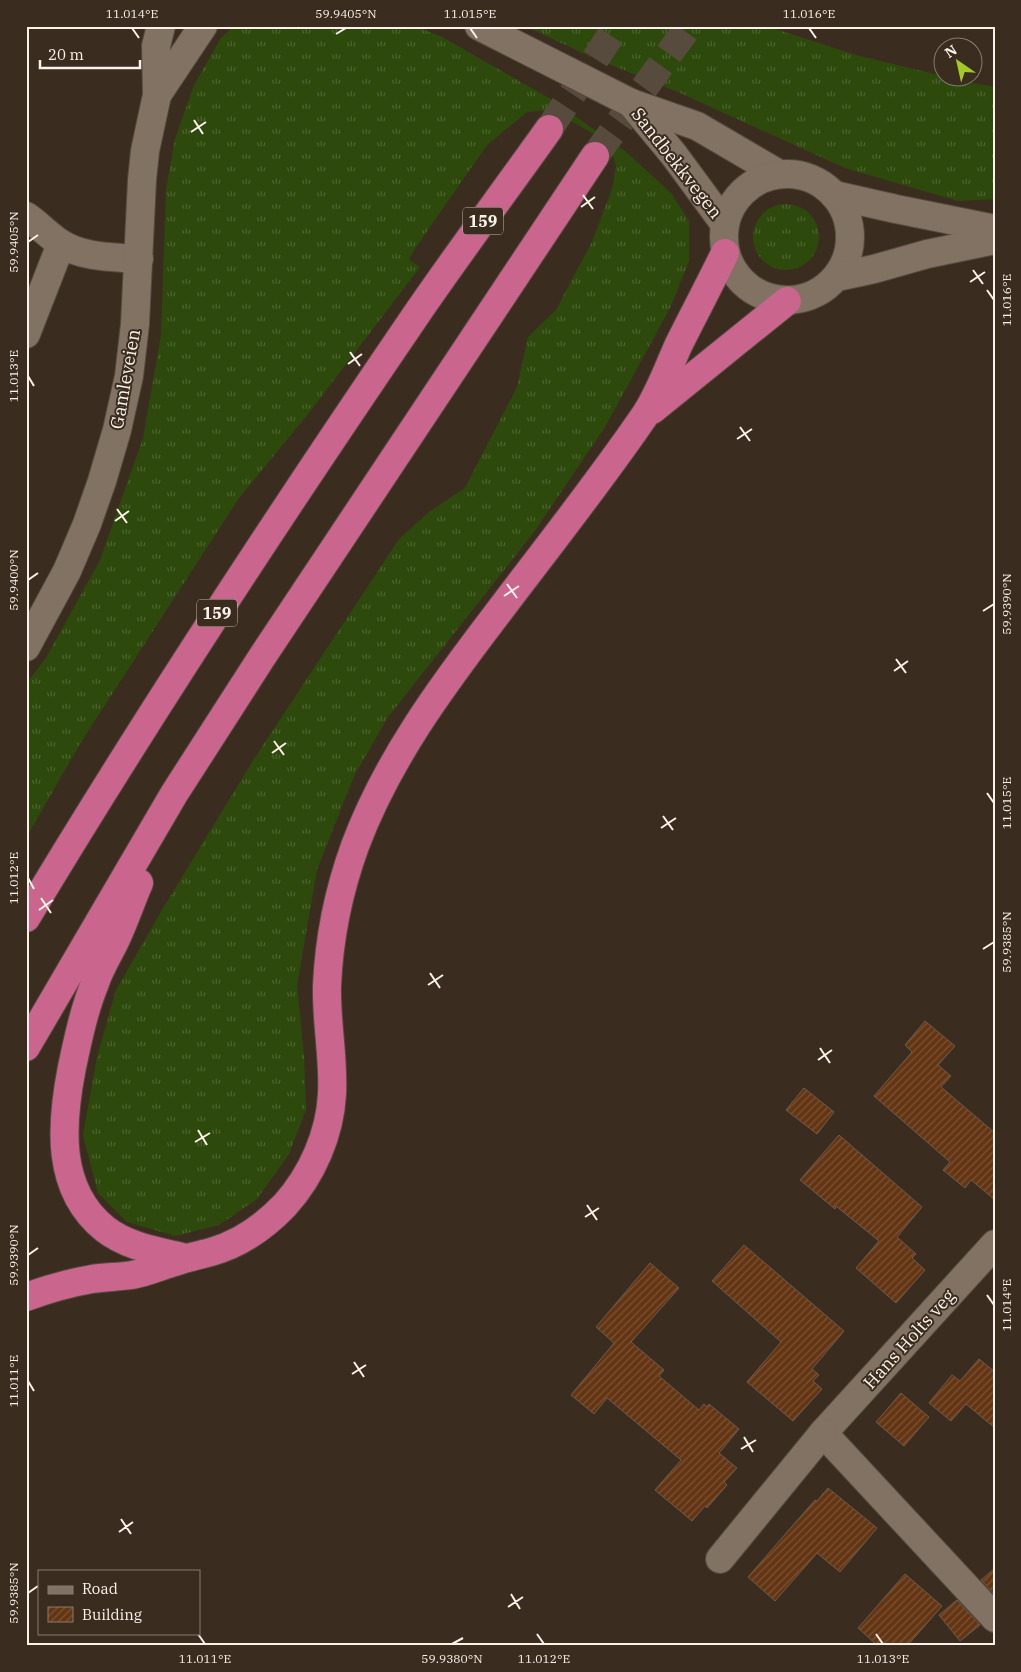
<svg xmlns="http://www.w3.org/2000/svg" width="1021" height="1672" viewBox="0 0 1021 1672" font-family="'IBM Plex Serif',serif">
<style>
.grass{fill:url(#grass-tufts)}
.building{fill:url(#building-hatch);stroke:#6d5b50}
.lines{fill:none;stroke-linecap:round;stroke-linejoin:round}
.motorway-tunnel{stroke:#574b3d;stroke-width:28;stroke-dasharray:28 14;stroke-linecap:butt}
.minor-casing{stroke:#554a3e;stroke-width:30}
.secondary-casing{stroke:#554a3e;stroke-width:30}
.motorway-casing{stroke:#554a3e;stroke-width:30}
.minor{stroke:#817263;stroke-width:28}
.secondary{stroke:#817263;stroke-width:28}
.motorway{stroke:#ca658e;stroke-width:28}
.ticks{fill:none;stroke:#fbf2ea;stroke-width:2}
.labels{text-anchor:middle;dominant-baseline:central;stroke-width:4;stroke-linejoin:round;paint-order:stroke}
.shield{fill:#3a2d1f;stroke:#c1b7ad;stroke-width:1}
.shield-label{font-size:16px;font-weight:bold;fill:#fbf2ea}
.street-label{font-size:18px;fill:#fbf2ea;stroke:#3a2d1f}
.neatline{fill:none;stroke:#fbf2ea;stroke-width:2}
.ticks-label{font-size:12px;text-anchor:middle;fill:#fbf2ea}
</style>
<defs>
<pattern id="grass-tufts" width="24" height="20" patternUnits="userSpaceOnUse" patternTransform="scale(1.25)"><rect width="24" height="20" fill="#2e490c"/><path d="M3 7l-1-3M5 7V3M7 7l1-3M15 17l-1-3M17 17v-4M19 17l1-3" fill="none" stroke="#4d6430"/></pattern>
<pattern id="building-hatch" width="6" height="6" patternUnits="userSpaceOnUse" patternTransform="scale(1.25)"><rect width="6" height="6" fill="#643513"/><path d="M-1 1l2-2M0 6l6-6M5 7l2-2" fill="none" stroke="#7b5336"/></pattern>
</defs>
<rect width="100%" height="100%" fill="#3a2d1f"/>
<g class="grass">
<polygon points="234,26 415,26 442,37 549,98 625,151 671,193 689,221 689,261 670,308 605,427 534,532 388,717 354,776 317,870 297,985 304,1055 306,1110 289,1154 257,1199 219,1225 175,1236 127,1222 98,1193 83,1135 97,1057 116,990 162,910 254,759 399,539 429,512 465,488 517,387 528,337 556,310 592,242 612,189 616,165 612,153 597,136 552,110 527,112 487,145 414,250 409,260 420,267 308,414 239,498 81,742 26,838 26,684 46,658 100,560 143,438 161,335 166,189 175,139 194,85 221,38"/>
<polygon points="525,26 766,26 856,55 943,76 944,78 995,87 995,199 958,201 845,168 678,92 589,56"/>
<circle cx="786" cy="237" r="33"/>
</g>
<g class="building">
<polygon points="925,1021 955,1046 938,1065 951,1076 941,1087 995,1133 995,1200 971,1180 965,1188 943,1170 950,1162 874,1096 912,1052 905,1045"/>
<polygon points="804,1088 834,1112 817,1134 786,1110"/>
<polygon points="839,1135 922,1207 897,1237 916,1254 912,1258 925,1270 896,1303 856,1268 879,1241 836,1206 835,1209 800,1180"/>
<polygon points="744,1245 844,1331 812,1369 819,1375 813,1381 822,1389 793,1421 747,1382 781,1342 712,1281"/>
<polygon points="650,1263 679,1288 631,1342 664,1370 659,1376 699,1410 704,1404 707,1407 709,1404 739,1429 719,1453 737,1468 724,1482 727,1485 707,1508 705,1506 692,1521 655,1490 681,1460 607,1398 594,1414 571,1395 614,1343 596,1327"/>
<polygon points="979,1359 995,1372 995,1428 966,1404 951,1421 929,1403 952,1375 960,1381"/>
<polygon points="901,1393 929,1417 904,1446 876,1422"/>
<polygon points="828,1488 877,1528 840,1572 817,1553 775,1601 748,1577 815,1500 817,1501"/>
<polygon points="995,1568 995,1595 981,1580"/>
<polygon points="905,1574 942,1606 907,1646 878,1646 858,1628"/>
<polygon points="957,1600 980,1625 960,1641 939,1615"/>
</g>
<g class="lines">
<g class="motorway-tunnel">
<polyline points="549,129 617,26"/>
<polyline points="595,156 689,26"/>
</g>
<g class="minor-casing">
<g id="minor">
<path d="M26 216C38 224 48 235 60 243 83 258 113 257 139 259"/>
<polyline points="26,334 61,244"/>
<polyline points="995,1244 823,1433 995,1618"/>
<polyline points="720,1559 823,1433"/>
</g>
</g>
<g class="secondary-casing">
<g id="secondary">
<polyline points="479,26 631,103 697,126 779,174"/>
<polyline points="157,95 203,26"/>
<polyline points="631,103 674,155 724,223"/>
<circle cx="787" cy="237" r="63"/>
<polyline points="834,195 896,209 995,229"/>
<polyline points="837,277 874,269 927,254 995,240"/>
<polyline points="26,647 67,571 87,524 102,481 117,430 129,376 135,324 142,180 145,151 157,95 156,46 161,26"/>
</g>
</g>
<g class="motorway-casing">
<g id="motorway">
<polyline points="652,410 787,301"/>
<path d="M139 883C131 901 125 920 116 939 109 954 100 968 95 983 84 1010 78 1039 72 1067 61 1123 55 1189 105 1229 128 1247 158 1251 186 1258"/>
<path d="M26 918C149 713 281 513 416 315 459 252 505 191 549 129"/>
<polyline points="26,1047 174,794 262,657 595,156"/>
<path d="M26 1297C48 1289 69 1283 92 1279 105 1277 119 1277 132 1275 148 1272 163 1265 178 1261 189 1257 200 1255 211 1252 239 1244 265 1226 285 1205 312 1175 330 1134 332 1094 334 1058 326 1022 327 986 329 938 339 890 355 846 387 760 442 686 497 614 546 549 597 485 643 418 658 397 668 368 679 344 694 314 710 284 725 253"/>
</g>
</g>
<use href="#minor" class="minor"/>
<use href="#secondary" class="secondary"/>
<use href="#motorway" class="motorway"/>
</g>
<path class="ticks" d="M132 28 139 38M470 28 477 38M809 28 816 38M336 34 346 28M194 120 203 134M191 132 206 122M583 195 593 209M581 207 595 197M28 242 38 235M973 270 983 284M970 282 985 272M987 290 994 300M350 352 360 366M348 364 362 354M28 376 34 386M740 427 750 441M737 439 752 429M117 509 127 523M115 521 129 511M28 580 38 573M507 584 517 598M504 596 519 586M983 611 994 604M896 659 906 673M894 671 908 661M274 741 284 755M272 753 286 743M987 793 994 803M663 816 673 830M661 828 676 818M28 878 34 889M41 898 51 913M39 910 53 900M983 949 994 942M430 973 440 988M428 985 443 975M820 1048 830 1063M818 1060 832 1050M198 1130 207 1145M195 1142 210 1133M587 1205 597 1220M585 1217 599 1208M28 1255 38 1248M987 1295 994 1305M354 1362 364 1377M352 1374 366 1365M28 1381 34 1391M744 1437 753 1452M741 1449 756 1440M121 1519 131 1534M119 1532 133 1522M28 1593 38 1586M511 1594 520 1609M508 1607 523 1597M198 1634 205 1644M537 1634 544 1644M876 1634 883 1644M452 1644 463 1638"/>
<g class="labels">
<g class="shield">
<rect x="463" y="207.5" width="40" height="27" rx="4"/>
<rect x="197" y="599.5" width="40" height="27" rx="4"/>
</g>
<g class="shield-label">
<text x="483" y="221">159</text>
<text x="217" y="613">159</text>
</g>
<g class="street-label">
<text transform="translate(677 163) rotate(52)">Sandbekkvegen</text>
<text transform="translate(125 379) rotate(-80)">Gamleveien</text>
<text transform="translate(909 1339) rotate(-48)">Hans Holts veg</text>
</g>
</g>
<rect width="1021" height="1672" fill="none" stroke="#3a2d1f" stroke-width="55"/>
<rect x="38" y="1570" width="162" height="65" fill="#3a2d1f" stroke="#877c70"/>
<rect x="48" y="1586" width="25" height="8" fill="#817263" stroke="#877c70"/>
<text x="82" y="1594" font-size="15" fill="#fbf2ea">Road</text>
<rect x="48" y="1607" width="25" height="15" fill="url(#building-hatch)" stroke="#877c70"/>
<text x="82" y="1620" font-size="15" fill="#fbf2ea">Building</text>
<g transform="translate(958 62) rotate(326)"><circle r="24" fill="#3a2d1f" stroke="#877c70"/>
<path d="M0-4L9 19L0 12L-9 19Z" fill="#a3c927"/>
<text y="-8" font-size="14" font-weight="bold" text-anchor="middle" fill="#fbf2ea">N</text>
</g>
<path d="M40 60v8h100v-8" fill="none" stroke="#fbf2ea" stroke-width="2.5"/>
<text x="48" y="60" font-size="15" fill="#fbf2ea" stroke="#3a2d1f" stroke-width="4" paint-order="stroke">20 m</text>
<rect x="28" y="28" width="966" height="1616" class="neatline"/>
<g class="ticks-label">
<text x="132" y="18">11.014°E</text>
<text x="346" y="18">59.9405°N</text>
<text x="470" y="18">11.015°E</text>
<text x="809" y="18">11.016°E</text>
<text transform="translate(14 242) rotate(-90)" y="4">59.9405°N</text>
<text transform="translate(1007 300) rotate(-90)" y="4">11.016°E</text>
<text transform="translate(14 376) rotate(-90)" y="4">11.013°E</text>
<text transform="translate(14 580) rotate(-90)" y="4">59.9400°N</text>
<text transform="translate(1007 604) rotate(-90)" y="4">59.9390°N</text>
<text transform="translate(1007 803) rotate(-90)" y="4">11.015°E</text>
<text transform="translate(14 878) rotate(-90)" y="4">11.012°E</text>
<text transform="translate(1007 942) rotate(-90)" y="4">59.9385°N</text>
<text transform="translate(14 1255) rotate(-90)" y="4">59.9390°N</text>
<text transform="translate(1007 1305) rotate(-90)" y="4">11.014°E</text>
<text transform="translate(14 1381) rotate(-90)" y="4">11.011°E</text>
<text transform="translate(14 1593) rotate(-90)" y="4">59.9385°N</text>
<text x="205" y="1663">11.011°E</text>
<text x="452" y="1663">59.9380°N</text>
<text x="544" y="1663">11.012°E</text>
<text x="883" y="1663">11.013°E</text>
</g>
</svg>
